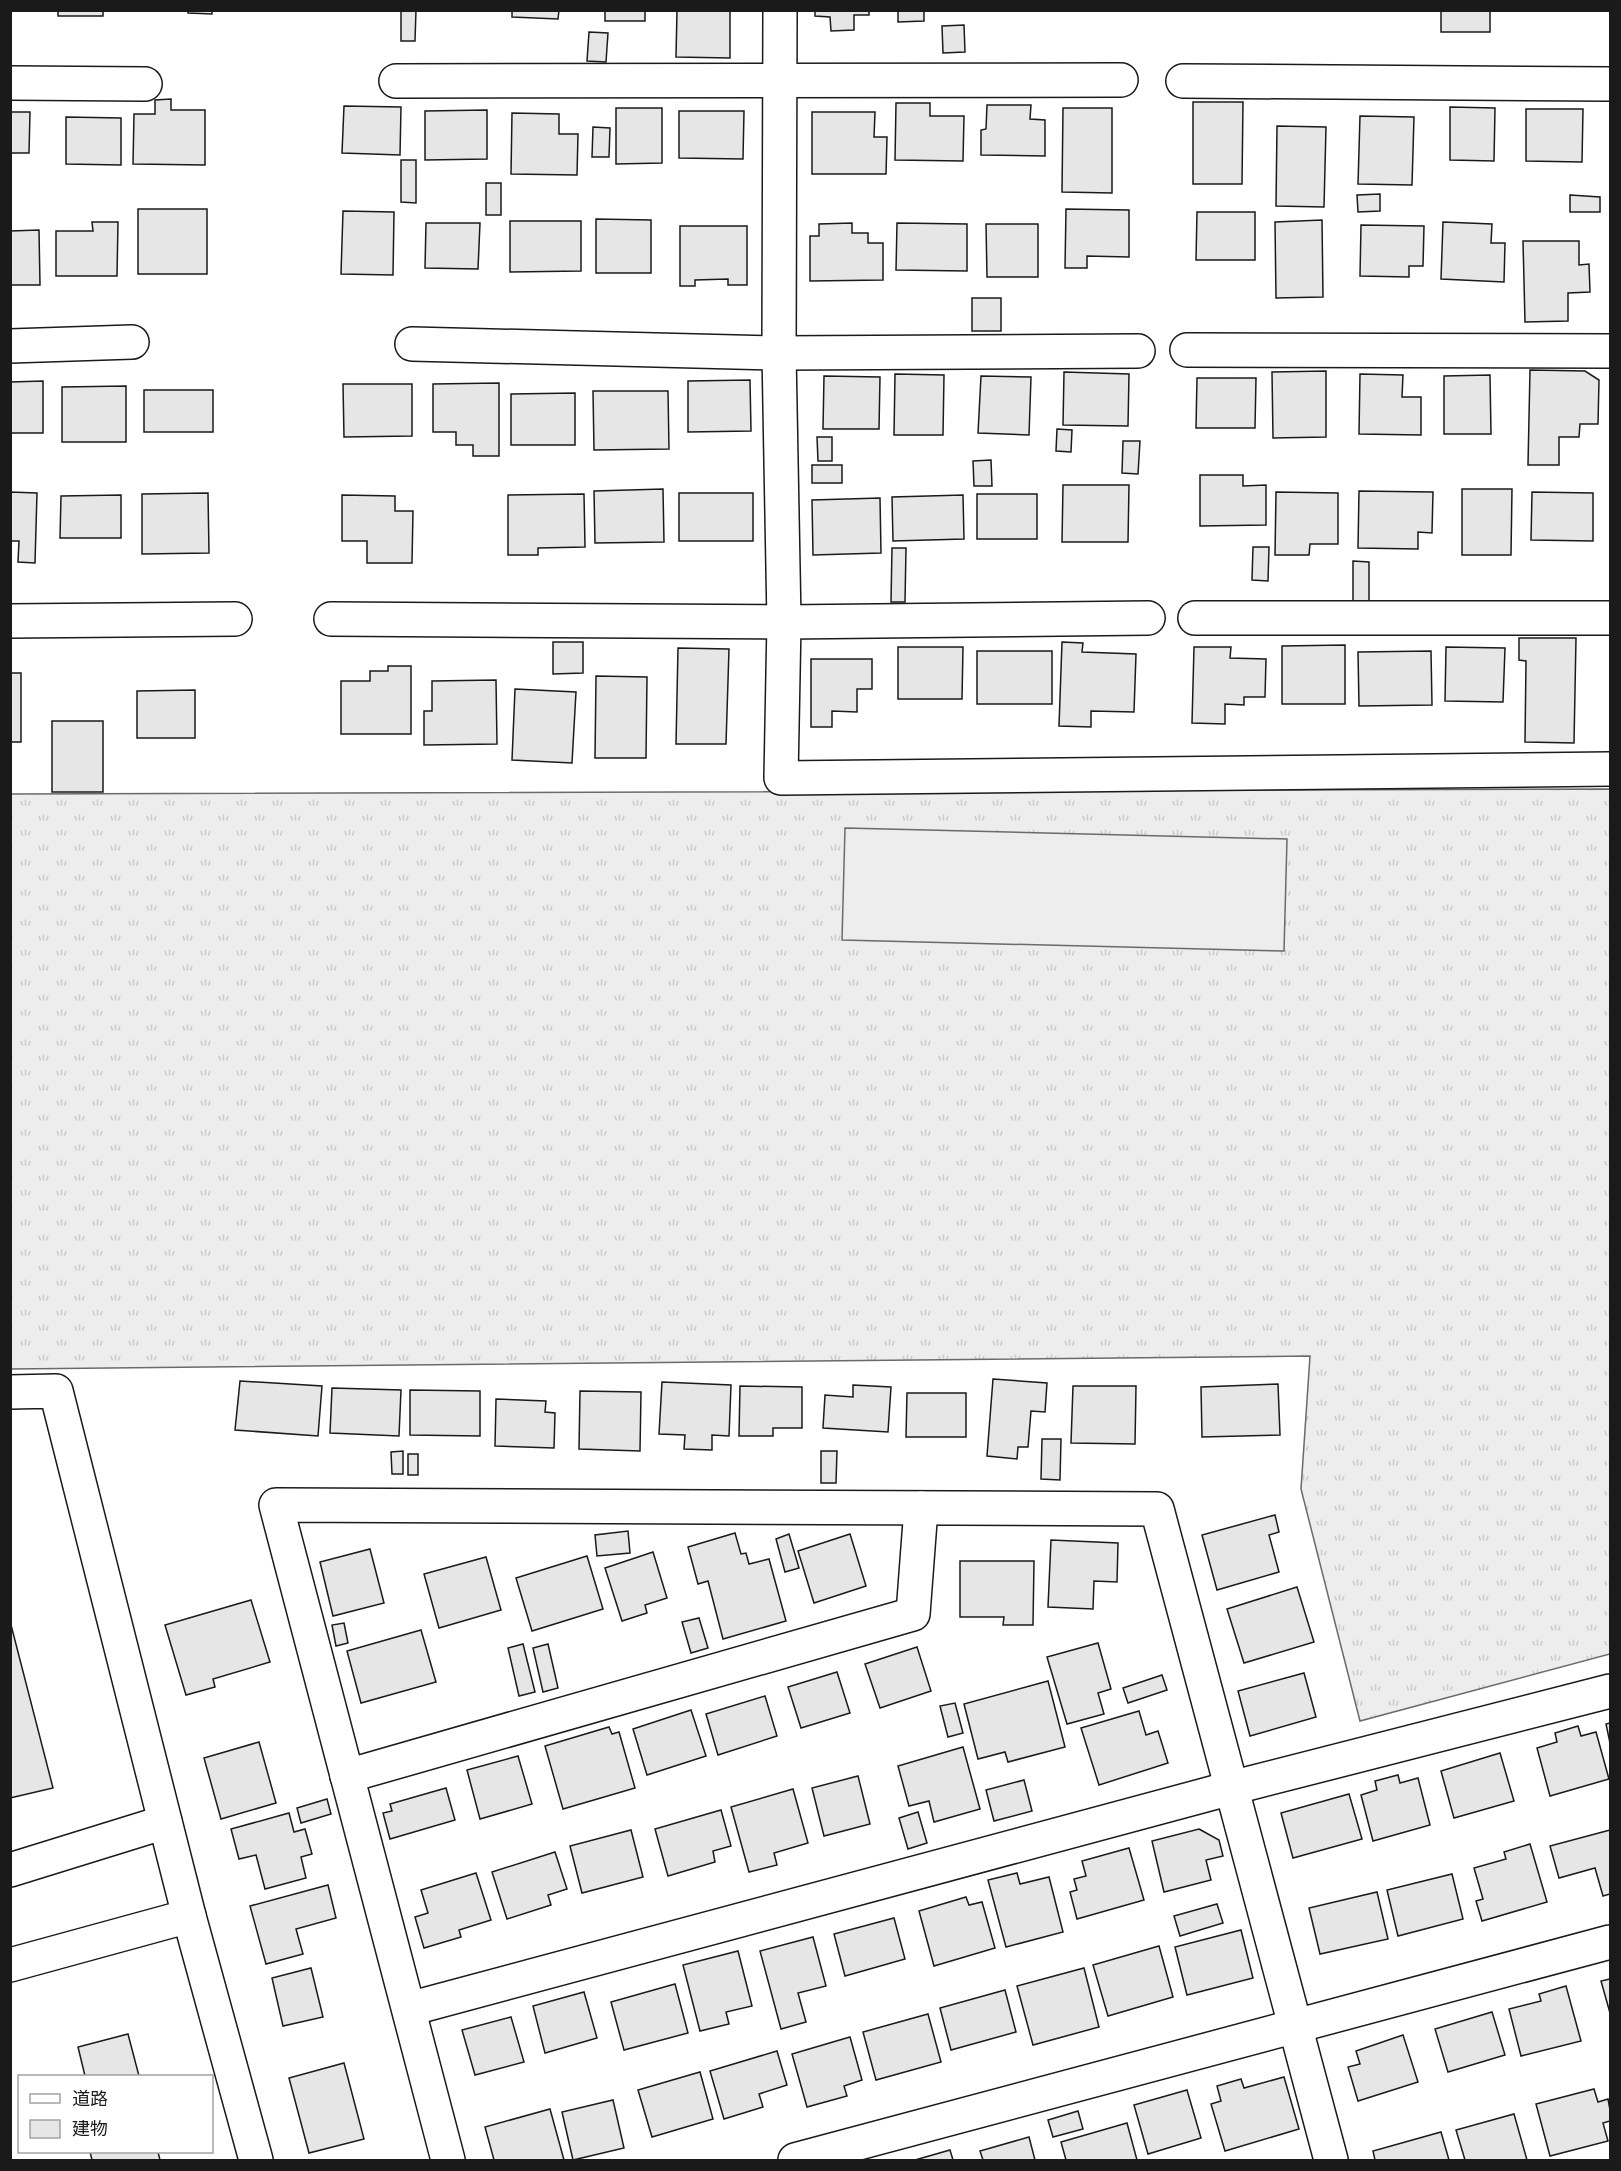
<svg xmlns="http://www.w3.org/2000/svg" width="1621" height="2171" viewBox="0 0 1621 2171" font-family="Bitter,'Noto Sans JP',serif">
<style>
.grass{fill:url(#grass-tufts);stroke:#6a6a6a;stroke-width:1.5}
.pitch{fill:#ededed;stroke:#6a6a6a;stroke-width:1.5}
.building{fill:#e6e6e6;stroke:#1a1a1a;stroke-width:1.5}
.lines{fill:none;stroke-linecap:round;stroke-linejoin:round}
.minor-casing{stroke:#1a1a1a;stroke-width:36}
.minor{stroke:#fff;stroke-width:33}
</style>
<defs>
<pattern id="grass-tufts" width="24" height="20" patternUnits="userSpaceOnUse" patternTransform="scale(1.5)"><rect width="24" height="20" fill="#ededed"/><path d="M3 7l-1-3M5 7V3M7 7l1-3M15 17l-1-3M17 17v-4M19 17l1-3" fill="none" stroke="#cbcbcb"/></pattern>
</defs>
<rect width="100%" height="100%" fill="#fff"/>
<polygon class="grass" points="1610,789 1610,1654 1360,1721 1301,1489 1310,1356 11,1369 10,794"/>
<polygon class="pitch" points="845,828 1287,839 1284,951 842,940"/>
<g class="building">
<rect x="58" y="10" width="45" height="6"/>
<polygon points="188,10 212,10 212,14 188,13"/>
<polygon points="401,10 416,10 415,41 401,41"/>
<polygon points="512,10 559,10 558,19 512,17"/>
<polygon points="645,10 645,21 605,21 605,11 592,11"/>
<polygon points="677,10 730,10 730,58 676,57"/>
<polygon points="815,10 869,10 869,15 854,15 854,30 831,31 830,17 815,16"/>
<polygon points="898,10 924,10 924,21 898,22"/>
<rect x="1441" y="10" width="49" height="22"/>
<polygon points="964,25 965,52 943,53 942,26"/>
<polygon points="589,32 608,33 606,62 587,61"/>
<polygon points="171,99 171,110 205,110 205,165 133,164 134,114 155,114 155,100"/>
<polygon points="1193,102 1243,102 1242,184 1193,184"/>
<polygon points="896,103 930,103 930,116 964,116 963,161 895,160"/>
<polygon points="987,105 1031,105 1030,119 1045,120 1045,156 981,155 981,130 986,129"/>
<polygon points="344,106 401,107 400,155 342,153"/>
<polygon points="1450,107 1495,108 1494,161 1450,160"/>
<polygon points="616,108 662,108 662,163 616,164"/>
<polygon points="1063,108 1112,108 1112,193 1062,192"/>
<polygon points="1526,109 1583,109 1582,162 1526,161"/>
<polygon points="487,110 487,159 425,160 425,111"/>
<polygon points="679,111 744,111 743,159 679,158"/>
<polygon points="10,112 30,112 29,153 10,153"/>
<polygon points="812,112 875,112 874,137 887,137 886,174 812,174"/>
<polygon points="512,113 559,114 559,134 578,134 577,175 511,174"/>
<polygon points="1360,116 1414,117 1412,185 1358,184"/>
<polygon points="66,117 121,118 121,165 66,164"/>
<polygon points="1277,126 1326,127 1324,207 1276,206"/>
<polygon points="593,127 610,128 609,157 592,157"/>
<polygon points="401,160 416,160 416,203 401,202"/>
<rect x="486" y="183" width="15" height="32"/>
<polygon points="1380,194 1380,211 1358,212 1357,195"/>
<polygon points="1570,195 1600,197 1600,212 1570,212"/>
<rect x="138" y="209" width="69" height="65"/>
<polygon points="1066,209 1129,210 1129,257 1087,256 1087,268 1065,268"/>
<polygon points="343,211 394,212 393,275 341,274"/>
<polygon points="1197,212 1255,212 1255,260 1196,260"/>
<polygon points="596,219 651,220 651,273 596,273"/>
<polygon points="1322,220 1323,297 1276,298 1275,222"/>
<polygon points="510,221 581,221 581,271 510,272"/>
<polygon points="92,222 118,222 117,276 56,276 56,231 93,231"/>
<polygon points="1443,222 1492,224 1491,243 1505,243 1504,282 1441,279"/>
<polygon points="426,223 480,223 478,269 425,268"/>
<polygon points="852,223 852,233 868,233 868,243 883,243 883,280 810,281 810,236 819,236 819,224"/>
<polygon points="897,223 967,224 967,271 896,270"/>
<polygon points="986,224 1038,224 1038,277 987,277"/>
<polygon points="1361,225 1424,226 1423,266 1409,266 1409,277 1360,276"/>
<polygon points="680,226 747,226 747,285 728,285 728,279 695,280 695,286 680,286"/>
<polygon points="39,230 40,285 10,285 10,231"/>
<polygon points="1523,241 1579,241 1579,265 1589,264 1590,292 1568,293 1568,321 1525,322"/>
<rect x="972" y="298" width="29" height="33"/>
<polygon points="1530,370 1585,371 1599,380 1598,424 1580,424 1579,437 1559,437 1559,465 1528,465"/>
<polygon points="1326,371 1326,437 1273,438 1272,372"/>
<polygon points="1064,372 1129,374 1128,426 1063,425"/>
<polygon points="895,374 944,375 943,435 894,435"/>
<polygon points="1360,374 1403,375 1402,397 1421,397 1421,435 1359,434"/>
<polygon points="1490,375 1491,434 1444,434 1444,376"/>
<polygon points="824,376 880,377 879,429 823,429"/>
<polygon points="981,376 1031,377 1029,435 978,433"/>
<polygon points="1197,378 1256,378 1255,428 1196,428"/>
<polygon points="750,380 751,431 688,432 688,381"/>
<polygon points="43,381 43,433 10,433 10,382"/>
<polygon points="499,383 499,456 473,456 473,445 456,445 456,432 433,432 433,384"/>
<polygon points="343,384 412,384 412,436 344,437"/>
<polygon points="126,386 126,442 62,442 62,387"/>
<rect x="144" y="390" width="69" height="42"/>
<polygon points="593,391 668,391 669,449 594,450"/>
<polygon points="575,393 575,445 511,445 511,394"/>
<polygon points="1057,429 1072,430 1071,452 1056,451"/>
<polygon points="817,437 832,437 832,461 818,461"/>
<polygon points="1123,441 1140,441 1138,474 1122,473"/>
<polygon points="991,460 992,486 974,486 973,461"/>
<rect x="812" y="465" width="30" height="18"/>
<polygon points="1200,475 1243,475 1243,486 1266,485 1266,525 1200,526"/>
<polygon points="1063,485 1129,485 1128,542 1062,542"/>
<polygon points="663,489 664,542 595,543 594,491"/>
<polygon points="1462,489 1512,489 1511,555 1462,555"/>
<polygon points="1359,491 1433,492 1432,533 1418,532 1418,549 1358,548"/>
<polygon points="10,492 37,493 35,563 18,562 19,541 10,541"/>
<polygon points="1276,492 1338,493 1338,544 1310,544 1309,555 1275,555"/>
<polygon points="1532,492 1593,493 1593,541 1531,540"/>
<polygon points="208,493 209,553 142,554 142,494"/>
<rect x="679" y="493" width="74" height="48"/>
<polygon points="584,494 585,547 538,548 538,555 508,555 508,495"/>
<rect x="977" y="494" width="60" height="45"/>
<polygon points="121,495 121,538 60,538 61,496"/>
<polygon points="342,495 395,496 395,511 413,511 412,563 367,563 367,541 342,541"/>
<polygon points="963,495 964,539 893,541 892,497"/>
<polygon points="880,498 881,553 813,555 812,500"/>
<polygon points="1253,547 1269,547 1268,581 1252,580"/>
<polygon points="892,548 906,548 905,602 891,602"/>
<polygon points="1353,561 1369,562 1369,603 1353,603"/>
<polygon points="1519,638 1576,638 1574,743 1525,742 1526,661 1519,660"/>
<polygon points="553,642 583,642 583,673 553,674"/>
<polygon points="1062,642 1083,643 1082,652 1136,654 1134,712 1091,711 1091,727 1059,726"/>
<polygon points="1345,645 1345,704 1282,704 1282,646"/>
<polygon points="898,647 963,647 962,699 898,699"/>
<polygon points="1194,647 1231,647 1230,658 1266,659 1265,697 1244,697 1244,705 1225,704 1225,724 1192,723"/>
<polygon points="1446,647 1505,648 1503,702 1445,701"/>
<polygon points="678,648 729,649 726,744 676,744"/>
<rect x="977" y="651" width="75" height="53"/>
<polygon points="1431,651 1432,705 1359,706 1358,652"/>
<polygon points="811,659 872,659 872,689 857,689 857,712 832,711 832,727 811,727"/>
<polygon points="388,666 411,666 411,734 341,734 341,681 370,681 370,671 388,671"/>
<rect x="10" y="673" width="11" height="69"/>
<polygon points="596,676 647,677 646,758 595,758"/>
<polygon points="496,680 497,744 424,745 424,711 432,711 432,681"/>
<polygon points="515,689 576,692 572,763 512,760"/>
<polygon points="195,690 195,738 137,738 137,691"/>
<rect x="52" y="721" width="51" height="71"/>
<polygon points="993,1379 1047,1383 1045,1412 1031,1411 1028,1447 1018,1447 1017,1459 987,1456"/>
<polygon points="240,1381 322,1386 318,1436 235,1430"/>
<polygon points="662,1382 731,1385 729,1436 712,1435 712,1450 684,1449 685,1435 659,1434"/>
<polygon points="1278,1384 1280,1435 1202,1437 1201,1387"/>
<polygon points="853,1385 891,1387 888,1432 823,1428 825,1395 853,1397"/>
<polygon points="740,1386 802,1387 802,1428 773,1428 773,1436 739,1436"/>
<polygon points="1073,1386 1136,1386 1135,1444 1071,1443"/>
<polygon points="332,1388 401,1390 399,1436 330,1433"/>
<polygon points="410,1390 480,1391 480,1436 410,1435"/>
<polygon points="580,1391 641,1392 640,1451 579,1449"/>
<polygon points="907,1393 966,1393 966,1437 906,1437"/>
<polygon points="496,1399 546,1401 545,1412 555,1413 554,1448 495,1446"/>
<polygon points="1042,1439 1061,1439 1060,1480 1041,1479"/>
<polygon points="403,1451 403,1474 392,1474 391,1452"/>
<polygon points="821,1451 837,1451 836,1483 821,1483"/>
<rect x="408" y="1454" width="10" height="21"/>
<polygon points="1275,1515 1279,1532 1269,1535 1279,1572 1217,1590 1202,1535"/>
<polygon points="628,1531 630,1553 597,1556 595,1535"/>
<polygon points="735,1533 741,1554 746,1553 749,1564 769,1559 786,1621 723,1639 708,1581 698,1584 688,1547"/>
<polygon points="789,1534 799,1568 785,1572 776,1539"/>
<polygon points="850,1534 866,1586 814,1603 798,1551"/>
<polygon points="1051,1540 1118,1543 1117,1582 1094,1581 1093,1609 1048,1607"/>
<polygon points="370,1549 384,1603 333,1616 320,1562"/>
<polygon points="653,1552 667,1598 645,1605 647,1613 622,1621 605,1568"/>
<polygon points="587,1556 603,1609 532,1631 516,1578"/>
<polygon points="486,1557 501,1610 439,1628 424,1574"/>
<polygon points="960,1561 1034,1561 1033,1625 1003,1625 1004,1617 960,1617"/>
<polygon points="1297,1587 1314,1642 1244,1663 1227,1609"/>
<polygon points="251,1600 270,1662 213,1679 215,1687 186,1695 165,1625"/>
<polygon points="699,1618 708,1648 691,1653 682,1622"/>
<polygon points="10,1621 53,1788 10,1798"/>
<polygon points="344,1623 348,1643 336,1646 332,1625"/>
<polygon points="421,1630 436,1682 361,1703 347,1651"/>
<polygon points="1098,1643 1111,1689 1098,1693 1104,1714 1067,1724 1047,1657"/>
<polygon points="523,1644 535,1692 519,1696 508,1648"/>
<polygon points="548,1644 558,1688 543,1692 533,1648"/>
<polygon points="917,1647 931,1691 880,1708 865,1664"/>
<polygon points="837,1672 850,1713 801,1728 788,1687"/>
<polygon points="1304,1673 1316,1717 1250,1736 1238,1691"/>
<polygon points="1162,1675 1167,1690 1128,1703 1123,1688"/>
<polygon points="1048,1681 1065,1747 1008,1762 1005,1752 978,1759 964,1704"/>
<polygon points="765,1696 777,1736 718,1755 706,1714"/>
<polygon points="955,1703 963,1733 948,1737 940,1706"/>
<polygon points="691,1710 706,1756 647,1775 633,1729"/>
<polygon points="1139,1711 1146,1735 1158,1731 1168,1763 1099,1785 1081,1728"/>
<polygon points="1610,1723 1610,1743 1606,1724"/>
<polygon points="1578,1726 1581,1736 1596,1732 1609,1779 1550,1796 1537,1748 1557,1742 1555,1733"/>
<polygon points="609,1727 612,1734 619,1732 635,1788 563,1809 545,1746"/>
<polygon points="259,1742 276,1803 221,1819 204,1758"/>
<polygon points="963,1747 980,1809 934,1822 929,1801 909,1806 898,1766"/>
<polygon points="1500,1753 1514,1801 1454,1818 1441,1771"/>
<polygon points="518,1756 532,1804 480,1819 467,1770"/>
<polygon points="1398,1775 1400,1783 1418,1778 1430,1825 1373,1841 1361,1795 1377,1790 1375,1781"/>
<polygon points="858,1776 870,1824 824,1836 812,1788"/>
<polygon points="1024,1780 1032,1811 994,1821 986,1790"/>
<polygon points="446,1788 455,1820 390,1839 383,1813 392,1811 390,1804"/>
<polygon points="793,1789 808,1843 774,1853 777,1865 749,1872 731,1807"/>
<polygon points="1349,1794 1362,1839 1293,1858 1281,1813"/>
<polygon points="327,1799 331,1814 301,1823 297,1808"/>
<polygon points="721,1810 731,1846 713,1851 715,1862 668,1876 655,1829"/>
<polygon points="918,1812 927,1843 908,1849 899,1818"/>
<polygon points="289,1813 294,1832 305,1829 312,1854 301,1857 306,1878 265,1889 256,1855 239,1859 231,1829"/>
<polygon points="1199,1829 1219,1840 1223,1856 1206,1860 1211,1880 1164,1892 1152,1841"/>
<polygon points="631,1830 643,1877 582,1893 570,1846"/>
<polygon points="1610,1830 1610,1894 1603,1896 1595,1868 1559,1878 1550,1846"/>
<polygon points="1530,1844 1547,1902 1482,1921 1476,1901 1483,1899 1474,1868 1506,1859 1504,1852"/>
<polygon points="1129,1848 1144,1900 1077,1919 1070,1892 1077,1890 1074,1879 1086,1876 1082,1861"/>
<polygon points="555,1852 567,1889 548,1895 551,1905 507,1919 492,1872"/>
<polygon points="476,1873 491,1920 459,1930 461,1937 424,1948 415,1917 428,1913 421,1890"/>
<polygon points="1017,1873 1020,1884 1049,1877 1063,1932 1006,1947 988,1880"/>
<polygon points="1452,1874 1463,1919 1398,1936 1387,1890"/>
<polygon points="328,1885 336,1918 296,1929 303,1954 266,1964 250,1906"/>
<polygon points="1377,1892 1388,1939 1320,1954 1309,1908"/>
<polygon points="966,1897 969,1905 982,1902 995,1948 934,1966 919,1911"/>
<polygon points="1217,1904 1223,1923 1180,1936 1174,1916"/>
<polygon points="894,1918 905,1959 845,1976 834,1934"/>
<polygon points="1241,1930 1253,1978 1187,1995 1175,1947"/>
<polygon points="813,1937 826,1986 798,1993 806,2022 781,2029 760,1951"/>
<polygon points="1159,1946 1173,1997 1108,2016 1093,1965"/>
<polygon points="738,1951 752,2006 726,2012 729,2024 700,2031 683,1965"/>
<polygon points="311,1968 323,2017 283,2026 272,1978"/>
<polygon points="1084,1968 1099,2027 1033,2045 1017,1986"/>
<polygon points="1610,1979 1610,2013 1601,1981"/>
<polygon points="675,1984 688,2033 624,2050 611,2002"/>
<polygon points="1566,1986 1581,2041 1521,2056 1509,2009 1541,2001 1539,1994"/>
<polygon points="1005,1990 1016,2032 951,2050 940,2008"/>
<polygon points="584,1992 597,2038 545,2053 533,2006"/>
<polygon points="1492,2012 1505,2055 1448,2072 1435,2029"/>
<polygon points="928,2014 941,2062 876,2080 863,2032"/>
<polygon points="511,2017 524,2062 475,2075 462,2030"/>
<polygon points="128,2034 139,2076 85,2076 78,2047"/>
<polygon points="1403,2035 1418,2082 1358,2101 1348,2067 1360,2064 1356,2051"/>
<polygon points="850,2037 862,2080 844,2086 847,2096 807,2107 792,2054"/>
<polygon points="777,2051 787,2085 759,2094 763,2107 724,2119 710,2071"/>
<polygon points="344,2063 364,2139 309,2153 289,2078"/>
<polygon points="700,2072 713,2119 652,2137 638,2090"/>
<polygon points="1284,2077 1299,2129 1225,2151 1211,2104 1221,2101 1217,2086 1241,2079 1244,2088"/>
<polygon points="1594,2089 1598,2102 1608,2099 1610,2110 1610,2121 1603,2123 1608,2141 1550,2156 1536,2104"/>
<polygon points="1187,2090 1201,2138 1148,2154 1134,2105"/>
<polygon points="613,2100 624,2148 573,2160 562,2112"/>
<polygon points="550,2109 564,2160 494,2160 485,2127"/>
<polygon points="1078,2111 1083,2129 1053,2137 1048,2120"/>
<polygon points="1514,2114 1527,2160 1465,2160 1456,2130"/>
<polygon points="1127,2123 1137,2160 1066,2160 1061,2142"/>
<polygon points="1441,2132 1449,2160 1375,2160 1373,2151"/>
<polygon points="1029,2137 1035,2160 983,2160 980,2151"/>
<polygon points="950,2150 953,2160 915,2160"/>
<polygon points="90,2152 158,2152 160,2160 92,2160"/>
</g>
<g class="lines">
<g class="minor-casing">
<g id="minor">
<polyline points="780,10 779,353 784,622 781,778 1610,769"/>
<polyline points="396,81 1121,80"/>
<polyline points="1183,81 1610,84"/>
<polyline points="10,83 145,84"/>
<polyline points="412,344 779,353 1138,351"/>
<polyline points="10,346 132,342"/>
<polyline points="1187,350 1610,351"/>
<polyline points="1195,618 1610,618"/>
<polyline points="331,619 784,622 1148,618"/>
<polyline points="10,621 235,619"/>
<polyline points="10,1392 56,1391 189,1916"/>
<polyline points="347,1776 913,1614 921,1508"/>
<polyline points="10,1870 165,1822"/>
<polyline points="10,1965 189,1916 256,2160"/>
<polyline points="409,2009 1231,1788 1610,1691"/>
<polyline points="448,2160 276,1505 1157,1509 1331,2160"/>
<polyline points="795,2160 1610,1942"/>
</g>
</g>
<use href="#minor" class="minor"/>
</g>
<rect width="1621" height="2171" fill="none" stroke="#1a1a1a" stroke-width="24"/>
<rect x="18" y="2075" width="195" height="78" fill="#ffffff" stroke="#a3a3a3" stroke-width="1.5"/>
<rect x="30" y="2094" width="30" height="9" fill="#ffffff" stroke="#a3a3a3" stroke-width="1.5"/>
<text x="72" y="2105" font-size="18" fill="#1a1a1a">道路</text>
<rect x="30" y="2120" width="30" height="18" fill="#e6e6e6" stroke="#a3a3a3" stroke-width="1.5"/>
<text x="72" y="2135" font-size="18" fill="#1a1a1a">建物</text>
</svg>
